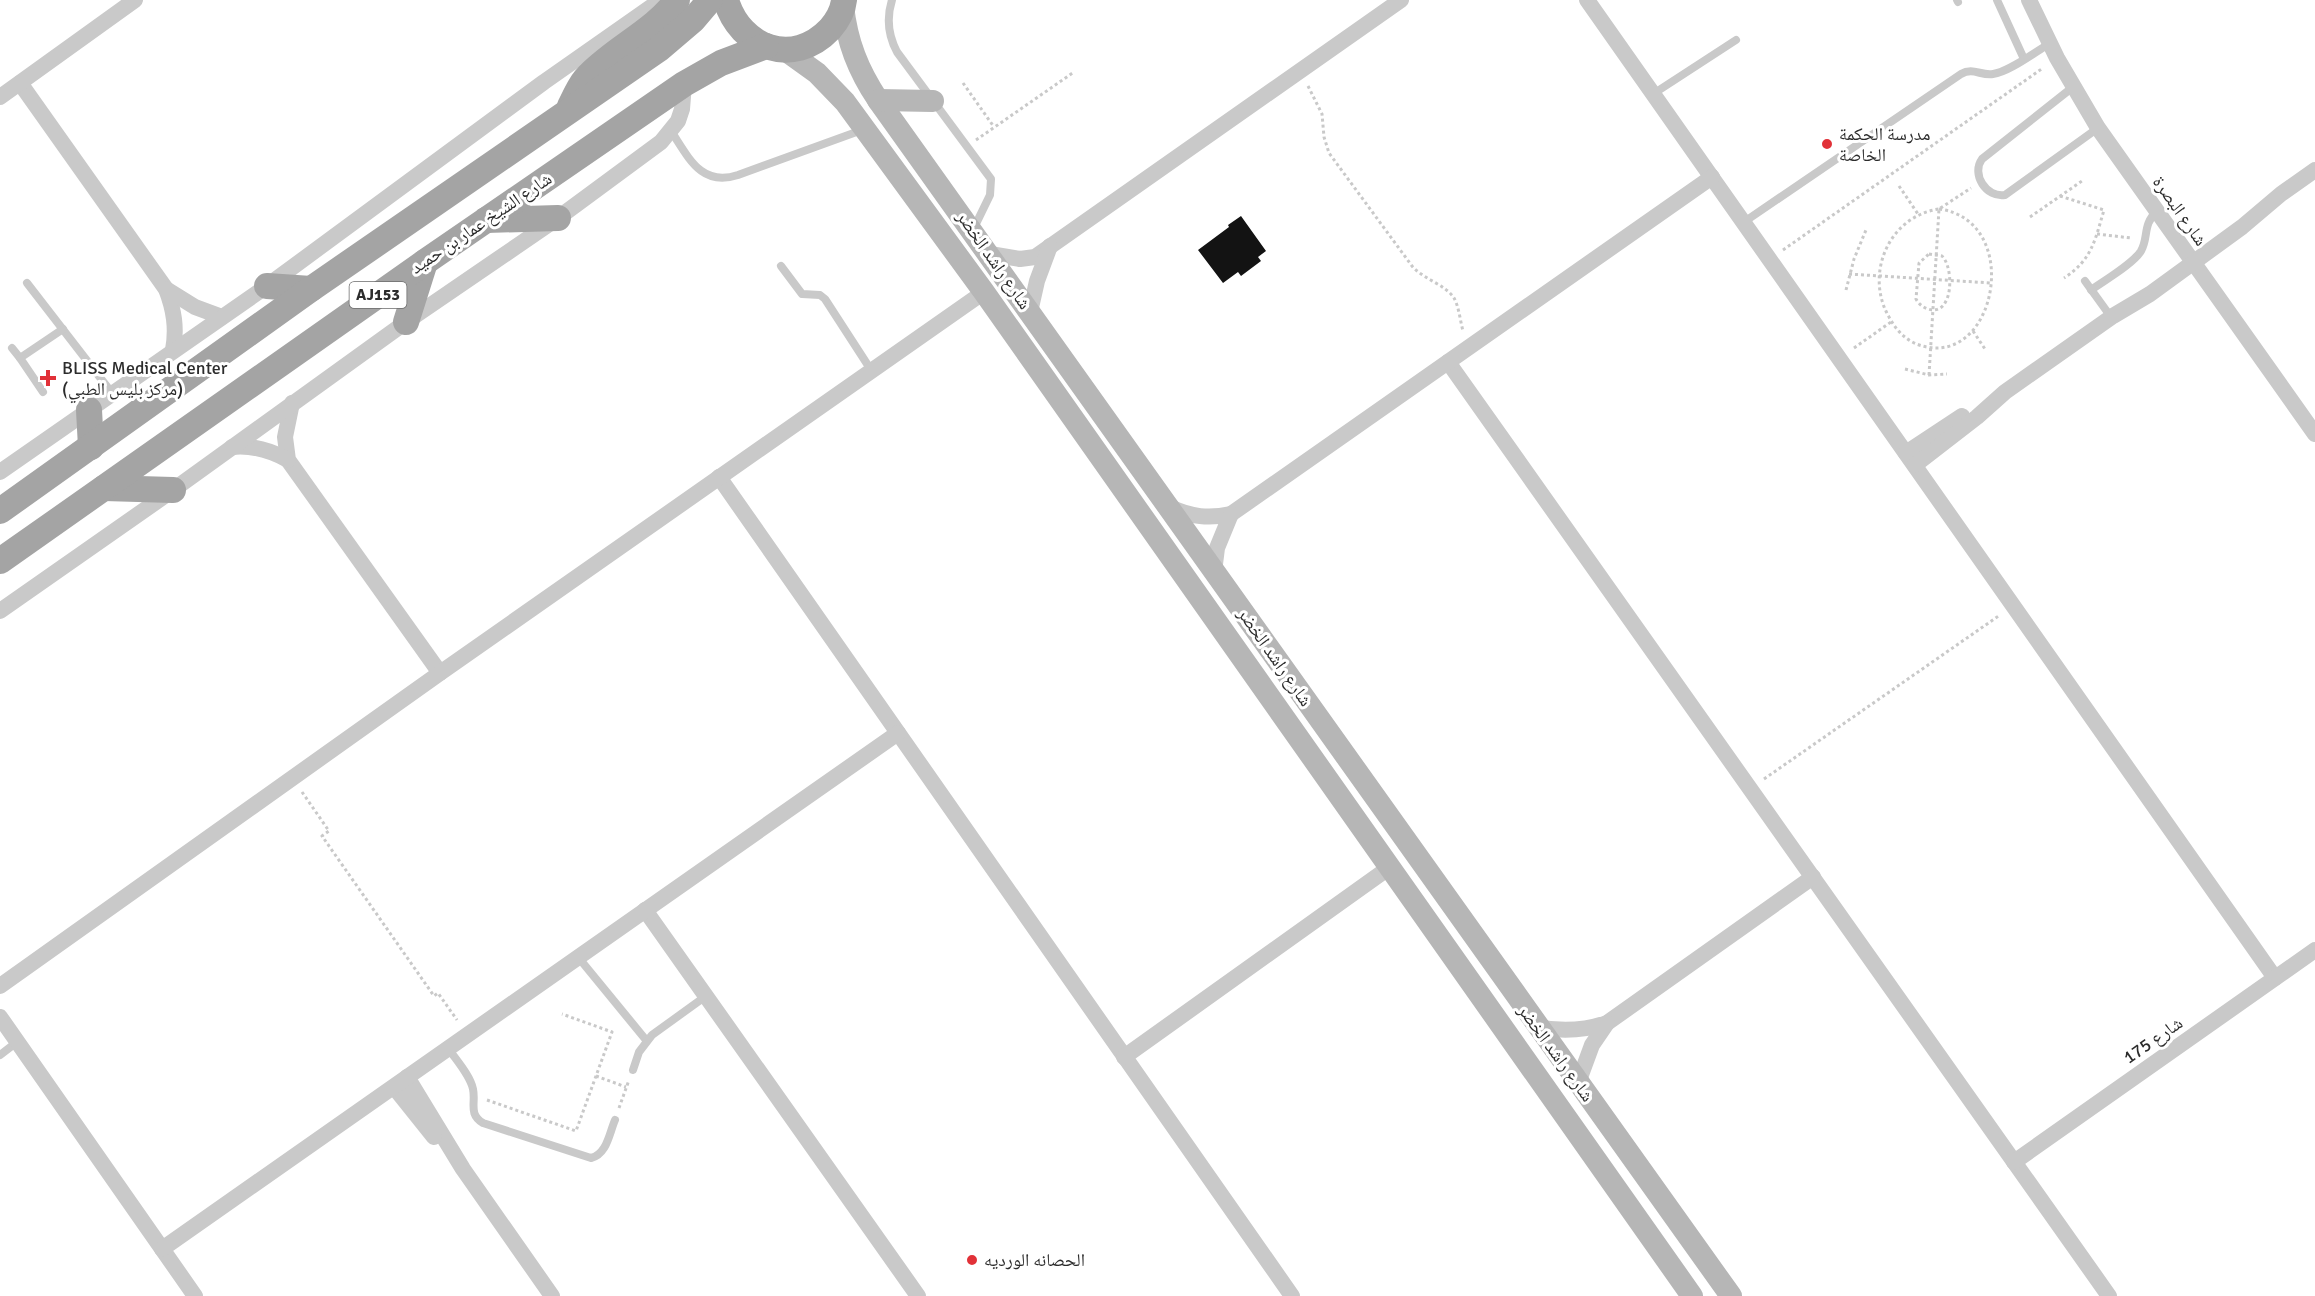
<svg xmlns="http://www.w3.org/2000/svg" width="2315" height="1296" viewBox="0 0 2315 1296" font-family="Signika,'Noto Naskh Arabic',sans-serif">
<style>
.building{fill:#131313}
.lines{fill:none;stroke-linecap:round;stroke-linejoin:round}
.path{stroke:#c9c9c9;stroke-width:3;stroke-dasharray:3 3;stroke-linecap:butt}
.lane{stroke:#c9c9c9;stroke-width:8}
.street{stroke:#c9c9c9;stroke-width:16}
.secondary{stroke:#b6b6b6;stroke-width:22}
.primary{stroke:#a4a4a4;stroke-width:26}
.poi-dot{fill:#e13138;stroke:#fff;stroke-width:2}
.labels{text-anchor:middle;dominant-baseline:central;stroke-width:6;stroke-linejoin:round;paint-order:stroke}
.shield{fill:#fff;stroke:#6b6b6b;stroke-width:1.5}
.shield-label{font-size:16px;font-weight:bold;fill:#2c2c2c}
.poi-label{font-size:18px;fill:#2c2c2c;stroke:#fff;text-anchor:start}
.street-label{font-size:18px;fill:#2c2c2c;stroke:#fff}
</style>
<rect width="100%" height="100%" fill="#fff"/>
<polygon class="building" points="1241,216 1266,251 1258,257 1261,261 1241,276 1238,272 1223,283 1198,250 1229,227 1228,225"/>
<g class="lines">
<g class="path">
<polyline points="963,83 994,127"/>
<path d="M1308 86 1322 114 1324 137 1329 153 1412 266C1423 279 1446 285 1454 298 1459 307 1460 320 1463 331"/>
<polyline points="976,140 1074,72"/>
<polyline points="1899,186 1918,214"/>
<path d="M2060 196 2104 210C2095 240 2092 260 2064 278"/>
<path d="M1939 209C2022 220 1998 361 1927 347 1909 344 1897 332 1889 317 1864 274 1889 216 1939 209Z"/>
<polyline points="2030,217 2082,181"/>
<polyline points="2097,234 2131,238"/>
<polyline points="1783,250 2043,68"/>
<path d="M1929 254 1942 256C1951 265 1952 290 1946 301 1939 316 1922 310 1916 299L1919 263Z"/>
<polyline points="1849,274 1991,283"/>
<polyline points="1846,290 1854,259 1866,230"/>
<polyline points="1973,331 1985,349"/>
<polyline points="1854,348 1891,322"/>
<polyline points="1905,369 1929,375 1947,374"/>
<polyline points="1929,375 1939,209 1971,188"/>
<polyline points="1764,779 2000,615"/>
<polyline points="302,792 329,831 322,836 434,996 438,993 457,1020"/>
<polyline points="596,1076 626,1087"/>
<polyline points="487,1100 576,1131 612,1032 562,1014"/>
<polyline points="619,1108 629,1080"/>
</g>
<g class="lane">
<path d="M892 0C886 19 888 35 897 52L991 179 990 195 973 230"/>
<polyline points="1957,0 1958,2"/>
<polyline points="1997,0 2024,59"/>
<path d="M2073 87 1982 159C1971 174 1986 198 2005 195L2098 128"/>
<polyline points="1653,94 1736,40"/>
<path d="M671 131C689 158 701 187 738 175L862 130"/>
<path d="M1744 222 1961 74C1973 67 1981 76 1993 74 2009 72 2035 52 2049 44"/>
<polyline points="781,266 802,294 820,295 825,299 871,370"/>
<polyline points="2085,281 2111,317"/>
<polyline points="27,283 112,393"/>
<path d="M2091 290C2105 280 2133 264 2141 251 2149 237 2142 225 2157 211"/>
<polyline points="12,348 20,358"/>
<polyline points="43,392 20,358 63,329"/>
<polyline points="578,957 646,1040"/>
<path d="M448 1048C456 1060 470 1075 473 1089 476 1103 468 1114 483 1123L591 1158C607 1154 609 1134 615 1120"/>
<polyline points="0,1055 17,1042"/>
<polyline points="633,1070 639,1052 652,1035 706,996"/>
</g>
<g class="street">
<polyline points="1587,0 2275,978"/>
<polyline points="2029,0 2057,58 2098,128 2315,434"/>
<path d="M20 83 166 289C174 310 177 328 173 350"/>
<polyline points="0,97 135,0"/>
<polyline points="990,254 1020,259 1035,257 1401,0"/>
<polyline points="166,289 195,307 222,317"/>
<polyline points="1030,312 1037,281 1050,246"/>
<polyline points="1448,362 2109,1296"/>
<polyline points="292,403 285,437 288,460 440,673"/>
<path d="M232 447C252 445 270 450 288 460"/>
<polyline points="1906,453 1962,416"/>
<polyline points="1915,465 1977,417 2005,392 2113,316 2150,294 2242,227 2281,194 2315,170"/>
<polyline points="0,472 267,286 544,82 661,0"/>
<polyline points="719,477 1292,1296"/>
<path d="M1170 507C1191 517 1209 519 1231 514L1712 177"/>
<polyline points="1214,572 1217,548 1231,514"/>
<polyline points="0,611 173,490 406,322 558,218 661,142 678,121 682,109 684,84"/>
<polyline points="645,910 918,1296"/>
<polyline points="0,986 440,673 984,292"/>
<polyline points="0,1017 195,1296"/>
<path d="M1538 1027C1562 1032 1583 1031 1607 1023L1813 877"/>
<polyline points="1124,1057 1390,867"/>
<polyline points="407,1077 463,1169 552,1296"/>
<polyline points="1578,1083 1592,1045 1607,1023"/>
<polyline points="394,1087 434,1137"/>
<polyline points="2014,1162 2315,950"/>
<polyline points="162,1249 898,733"/>
</g>
<g class="secondary">
<path d="M843 6C847 42 858 70 878 100L1731 1296"/>
<polyline points="785,50 817,73 845,102 984,292 1692,1296"/>
<polyline points="878,100 933,101"/>
</g>
<g class="primary">
<path d="M726 0C740 48 793 68 830 29 837 21 843 10 844 0"/>
<path d="M570 106C576 94 581 82 590 74 618 46 654 31 677 0"/>
<polyline points="486,220 558,218"/>
<polyline points="267,286 311,289"/>
<polyline points="406,322 425,262"/>
<polyline points="89,410 91,447"/>
<polyline points="104,488 173,490"/>
<polyline points="0,511 311,289 659,49 693,20 710,0"/>
<polyline points="0,561 425,262 684,84 721,63 766,46"/>
</g>
</g>
<g class="poi-dot">
<circle cx="1827" cy="144" r="6"/>
<path d="M45 369h6v6h6v6h-6v6h-6v-6h-6v-6h6z"/>
<circle cx="972" cy="1260" r="6"/>
</g>
<g class="labels">
<rect class="shield" x="349.5" y="282" width="57" height="26" rx="4.5"/>
<g class="shield-label">
<text x="378" y="295">AJ153</text>
</g>
<g class="poi-label">
<text x="1839" y="134">مدرسة الحكمة<tspan x="1839" dy="21">الخاصة</tspan></text>
<text x="62" y="368">BLISS Medical Center<tspan x="62" dy="21">(مركز بليس الطبي)</tspan></text>
<text x="984" y="1260">الحصانه الورديه</text>
</g>
<g class="street-label">
<text transform="translate(2180 211) rotate(55)">شارع البصرة</text>
<text transform="translate(481 223) rotate(-34)">شارع الشيخ عمار بن حميد</text>
<text transform="translate(994 260) rotate(55)">شارع راشد الخضر</text>
<text transform="translate(1275 657) rotate(55)">شارع راشد الخضر</text>
<text transform="translate(2153 1040) rotate(-35)">شارع 175</text>
<text transform="translate(1556 1053) rotate(54)">شارع راشد الخضر</text>
</g>
</g>
</svg>
